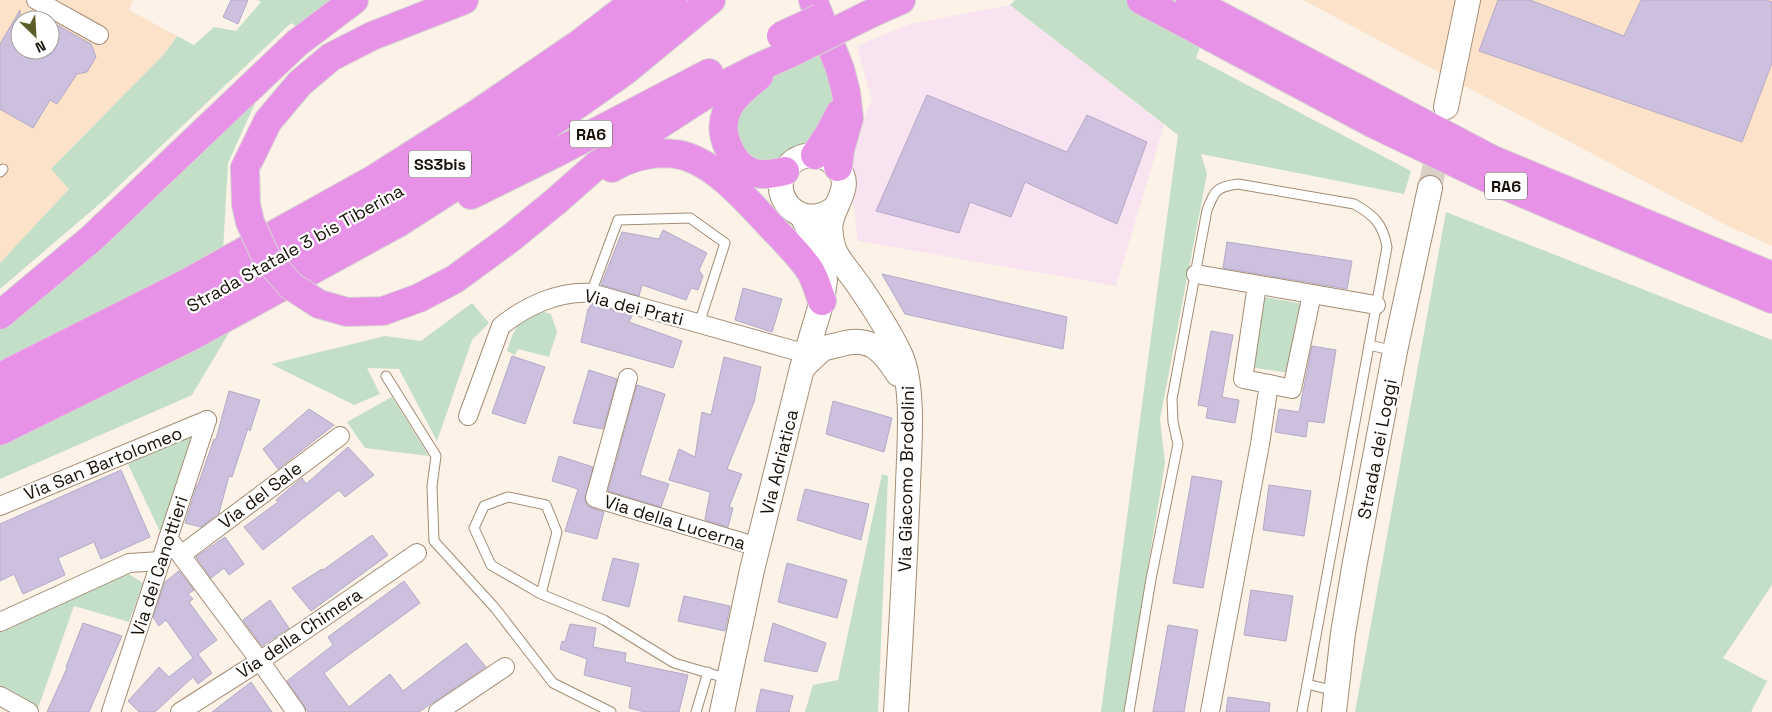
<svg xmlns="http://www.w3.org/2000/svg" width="1772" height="712" viewBox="0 0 1772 712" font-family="'Space Grotesk',sans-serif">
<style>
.commercial{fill:#f8e3f0}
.built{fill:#fce2c9;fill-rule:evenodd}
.green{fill:#c3dfc8}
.building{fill:#cdc0df;stroke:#b5a9c7}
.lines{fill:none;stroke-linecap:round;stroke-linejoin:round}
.secondary-tunnel{stroke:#dad0c5;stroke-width:24;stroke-dasharray:24 12;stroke-linecap:butt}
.lane-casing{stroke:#a48c74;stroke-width:11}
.street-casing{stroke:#a48c74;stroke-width:20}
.secondary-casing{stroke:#a48c74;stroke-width:26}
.highway-casing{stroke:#d5d4d2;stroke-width:30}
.lane{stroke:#fff;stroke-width:9}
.street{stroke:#fff;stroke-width:18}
.secondary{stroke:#fff;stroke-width:24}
.highway{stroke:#e892e7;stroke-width:28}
.highway-bridge-casing{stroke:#d5d4d2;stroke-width:30;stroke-linecap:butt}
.highway-bridge{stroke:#e892e7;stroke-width:28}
.labels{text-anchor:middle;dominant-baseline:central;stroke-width:4.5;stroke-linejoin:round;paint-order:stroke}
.shield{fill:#fff;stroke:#5d5851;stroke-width:1}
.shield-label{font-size:16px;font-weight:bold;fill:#181007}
.street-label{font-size:18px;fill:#181007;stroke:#fff}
</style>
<rect width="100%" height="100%" fill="#fcf2e7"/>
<polygon class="commercial" points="1010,5 1164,125 1116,286 858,241 847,153 872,100 857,46 910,24"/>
<g class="built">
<path d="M0 0H133L129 10 177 36 165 53 51 169 69 189 0 263ZM20 20H50V50H20Z"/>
<polygon points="1303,0 1772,0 1772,246 1730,227"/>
</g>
<g class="green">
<polygon points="258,0 336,0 299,28 291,23 104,200 0,289 0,263 69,189 51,169 165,53 177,36 194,45 214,27 236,31 261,2"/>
<polygon points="1015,0 1217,0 1196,58 1411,171 1404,194 1201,154 1207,174 1160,419 1165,463 1124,712 1101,712 1178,135 1010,5"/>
<polygon points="822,53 826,61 834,106 824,135 773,161 757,163 741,152 734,112 748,92 800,60"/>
<polygon points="257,99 228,163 223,251 0,363 0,328 55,288"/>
<polygon points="1446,212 1772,340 1772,585 1723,658 1767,681 1751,712 1355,712"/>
<polygon points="1264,297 1303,304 1289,373 1250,367"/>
<polygon points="472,303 489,323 472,340 437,441 399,369 367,368 380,394 354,405 271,364 385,336 421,341"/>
<polygon points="537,310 551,314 557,332 549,357 518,349 515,355 507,351 512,336 522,317"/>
<polygon points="230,331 192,395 0,479 0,442"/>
<polygon points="392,397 429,456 365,448 347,422"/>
<polygon points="197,433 163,538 127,462"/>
<polygon points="882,474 888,476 878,712 805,712 813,685 838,680"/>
<polygon points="127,573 143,583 129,622 74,606 37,711 0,689 0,631"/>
</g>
<g class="building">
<polygon points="231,0 248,0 238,24 223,17"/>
<polygon points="1498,0 1530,0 1624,36 1641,0 1766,0 1772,2 1772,63 1742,142 1479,51"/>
<polygon points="20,10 20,50 50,50 50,21 91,44 96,57 87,72 77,74 57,104 50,100 33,128 0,109 0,44"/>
<polygon points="927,95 1067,152 1087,115 1147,142 1117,224 1025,182 1011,217 970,202 959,233 876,211"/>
<polygon points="663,230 707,253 699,270 703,276 698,290 691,288 686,300 642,285 639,296 601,285 622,232 659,239"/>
<polygon points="1227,242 1352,261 1347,289 1223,268"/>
<polygon points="882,274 1067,317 1063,349 905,314"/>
<polygon points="743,288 782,299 772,332 735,320"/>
<polygon points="591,304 632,316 629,322 682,341 673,368 581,342 588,309 589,309"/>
<polygon points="1211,331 1233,335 1222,397 1239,400 1235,423 1206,418 1208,407 1198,405"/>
<polygon points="1312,346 1336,350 1324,423 1308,421 1306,437 1275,432 1279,409 1299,412"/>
<polygon points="512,356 545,367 525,424 492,413"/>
<polygon points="724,357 761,367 754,402 727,469 742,474 729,507 733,508 728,527 705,520 710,492 669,480 679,449 695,457 702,412 711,415"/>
<polygon points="589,370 617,379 603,429 573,423"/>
<polygon points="637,385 665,394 640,475 669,484 661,507 608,491"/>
<polygon points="229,391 260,400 250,431 248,428 232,477 229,476 219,513 201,527 185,523 197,485 198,485 214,439 216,439"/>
<polygon points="833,401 892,418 884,452 826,434"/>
<polygon points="309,409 334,425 278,469 263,449"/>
<polygon points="348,447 374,475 345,497 339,490 263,550 244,527 278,502 276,500 302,478 306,484"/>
<polygon points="559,456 593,467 585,500 587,505 592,508 604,512 597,539 565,531 578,489 552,481"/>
<polygon points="121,470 150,537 101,559 94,542 58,558 65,575 23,594 14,574 0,581 0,524"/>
<polygon points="1192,476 1222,481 1203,588 1173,583"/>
<polygon points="1269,485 1311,491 1304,536 1263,530"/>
<polygon points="805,489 869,504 861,540 797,520"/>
<polygon points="372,535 388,555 311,611 292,588 322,569 323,570"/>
<polygon points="225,537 244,564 229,575 224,568 211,578 196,557"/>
<polygon points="613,558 639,564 629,607 602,600"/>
<polygon points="787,563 847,580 837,618 778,602"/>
<polygon points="179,571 194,590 188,594 193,599 189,602 217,640 198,654 212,673 198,684 193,677 155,712 139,712 128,701 159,667 169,677 193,658 166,620 159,626 153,617 165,582"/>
<polygon points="404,581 420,603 324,673 349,707 390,674 403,691 466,643 486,667 419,712 308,712 287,681 333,645 328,637"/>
<polygon points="1251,590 1293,596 1286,641 1244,635"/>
<polygon points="684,596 730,606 725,631 678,621"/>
<polygon points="270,600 289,628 262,646 243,620"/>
<polygon points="83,623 122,636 89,712 47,712 67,668 66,667"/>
<polygon points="773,623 826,643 817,672 764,661"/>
<polygon points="570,624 596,628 593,647 626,653 625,662 688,675 679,712 645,712 629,708 632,687 584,675 587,659 560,649 562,641 565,642"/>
<polygon points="1168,625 1198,630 1184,712 1153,712"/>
<polygon points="251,682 272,712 212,712"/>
<polygon points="761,689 793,696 789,712 756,712"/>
<polygon points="1228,697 1270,703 1269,712 1226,712"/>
</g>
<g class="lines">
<polyline class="secondary-tunnel" points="1430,188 1441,136"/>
<g class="lane-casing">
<g id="lane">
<polyline points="0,172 3,169"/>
<polyline points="591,293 618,220 690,218 725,243 699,324"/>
<polyline points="1369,345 1395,351"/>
<polyline points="386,376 436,456 432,486 434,541 495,608 553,683 611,712"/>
<polyline points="541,594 557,532 546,505 508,497 484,506 474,528 491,565 541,594 604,620 674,663 729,679"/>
<polyline points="1307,684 1335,691"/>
<polyline points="696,712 708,672"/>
<path d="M1129 712 1151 579 1178 444 1173 422 1172 399 1207 210C1215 190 1216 187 1238 184L1354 204C1374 215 1383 224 1387 247L1302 712"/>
</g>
</g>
<g class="street-casing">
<g id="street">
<polyline points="36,0 99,35"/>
<polyline points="1196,274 1376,305"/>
<polyline points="1257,285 1243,379 1269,384"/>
<polyline points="628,378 595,498 758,547"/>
<path d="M468 416 501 326C526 306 558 291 591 293L807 354"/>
<polyline points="0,506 207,420"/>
<polyline points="168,538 260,661 296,712"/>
<polyline points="181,555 340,436"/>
<polyline points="0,622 129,563 161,561"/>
<polyline points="0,696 29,712"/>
<polyline points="111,712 207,420"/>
<polyline points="180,712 260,661 417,553"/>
<polyline points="438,712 505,667"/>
<polyline points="1210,712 1260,444 1269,384 1292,389 1312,294"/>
</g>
</g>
<g class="secondary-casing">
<g id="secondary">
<polyline points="1446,107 1468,0"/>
<path d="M835 208C800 235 763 192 790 164 795 159 803 156 810 155 819 154 828 158 834 164 856 184 835 201 831 222 829 230 832 244 835 252 841 263 850 273 857 283 873 306 888 329 900 354 915 386 909 449 908 485 905 561 901 636 896 712"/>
<path d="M802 368C809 362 816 354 823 349 827 347 833 346 838 345 869 335 882 349 898 374"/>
<polyline points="722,712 752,570 802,368 822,301 825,280 818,248 802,216"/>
<polyline points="1334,712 1343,633 1355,562 1395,351 1430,188"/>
</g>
</g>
<g class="highway-casing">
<g id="highway">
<polyline points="813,0 840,69 846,92 849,118 840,150 838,167"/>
<polyline points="1141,0 1372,123 1487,178 1772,299"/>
<polyline points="1190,0 1491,159 1772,276"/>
<polyline points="874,12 901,0"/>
<path d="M759 76C747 86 731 98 726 113 722 124 723 136 728 147 740 174 757 178 785 171"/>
<polyline points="815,155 829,134 840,113"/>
<polyline points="245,168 268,121 300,83 331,57 372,36 464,0"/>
<path d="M612 168C630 157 654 151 675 154 710 158 745 198 768 223 782 238 797 252 809 269 815 278 818 290 822 301"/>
<polyline points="471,195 554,154 709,73"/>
<polyline points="319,304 347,312 383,311 419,298 455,279 511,238 555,202 597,165 710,92 757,68 789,54"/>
<polyline points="0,315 91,239 297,43 354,0"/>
<polyline points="0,377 185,284 374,179 478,113 579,44 636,0"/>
<polyline points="0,402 192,306 387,197 490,134 592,64 673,0"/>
<polyline points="0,431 190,337 398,223 517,147 625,71 711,0"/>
</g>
</g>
<use href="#lane" class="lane"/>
<use href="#street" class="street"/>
<use href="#secondary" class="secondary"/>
<use href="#highway" class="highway"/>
<g class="highway-bridge-casing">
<g id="highway-bridge">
<polyline points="781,36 820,18"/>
<polyline points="789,54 874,12"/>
<polyline points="245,168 246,204 250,222 266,257 291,286 319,304"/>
</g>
</g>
<use href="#highway-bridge" class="highway-bridge"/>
</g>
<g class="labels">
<g class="shield">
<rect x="570" y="120.5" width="42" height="27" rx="4"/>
<rect x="409" y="150.5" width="62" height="27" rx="4"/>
<rect x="1485" y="172.5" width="42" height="27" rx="4"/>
</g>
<g class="shield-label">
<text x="591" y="134">RA6</text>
<text x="440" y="164">SS3bis</text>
<text x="1506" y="186">RA6</text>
</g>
<g class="street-label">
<text transform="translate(295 248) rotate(-29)">Strada Statale 3 bis Tiberina</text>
<text transform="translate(634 307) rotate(14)">Via dei Prati</text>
<text transform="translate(1377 449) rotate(-79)">Strada dei Loggi</text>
<text transform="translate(779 462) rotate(-76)">Via Adriatica</text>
<text transform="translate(103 463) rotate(-22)">Via San Bartolomeo</text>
<text transform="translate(906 479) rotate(-89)">Via Giacomo Brodolini</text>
<text transform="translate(260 495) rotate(-37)">Via del Sale</text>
<text transform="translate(675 522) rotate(17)">Via della Lucerna</text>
<text transform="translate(159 566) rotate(-72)">Via dei Canottieri</text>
<text transform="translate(299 633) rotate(-34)">Via della Chimera</text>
</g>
</g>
<g transform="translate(35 35) rotate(155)"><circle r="24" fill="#ffffff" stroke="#a39f9c"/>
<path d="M0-4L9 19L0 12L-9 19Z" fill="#5d5d2a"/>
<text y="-8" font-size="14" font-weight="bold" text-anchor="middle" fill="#181007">N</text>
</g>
</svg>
